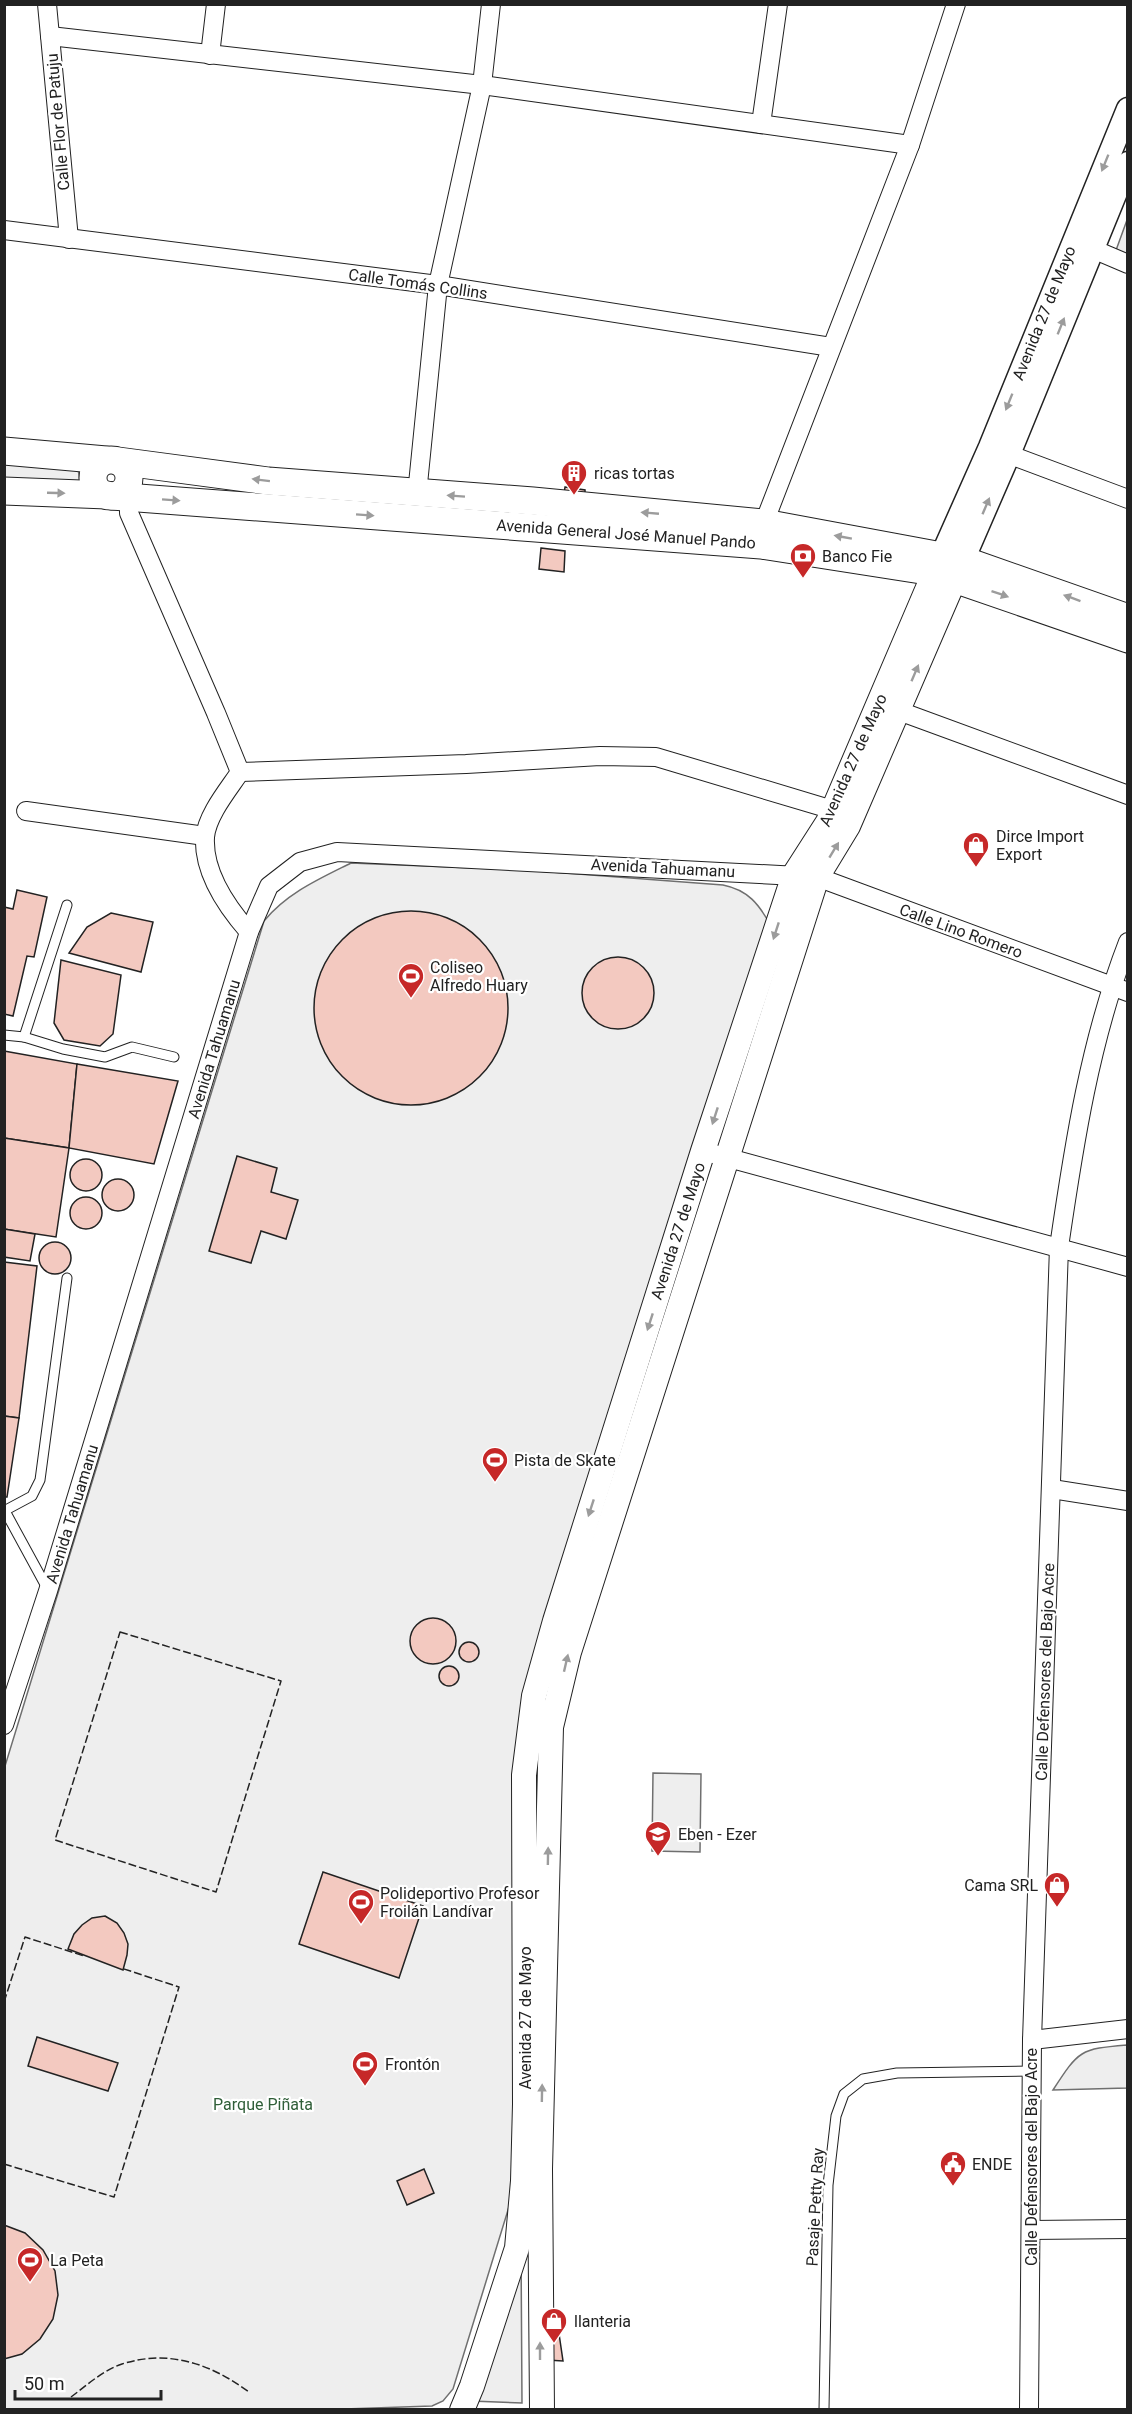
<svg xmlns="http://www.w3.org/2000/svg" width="1132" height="2414" viewBox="0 0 1132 2414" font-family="Roboto,sans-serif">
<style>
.green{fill:#eee;stroke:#6f6f6f;stroke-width:1.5}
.building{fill:#f3c9c0;stroke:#222;stroke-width:1.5}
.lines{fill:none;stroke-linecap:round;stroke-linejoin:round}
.service-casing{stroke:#222;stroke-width:11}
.minor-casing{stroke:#222;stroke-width:20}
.tertiary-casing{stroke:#222;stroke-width:25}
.secondary-casing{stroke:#222;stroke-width:26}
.primary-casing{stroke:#222;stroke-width:29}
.service{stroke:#fff;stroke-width:9}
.minor{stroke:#fff;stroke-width:18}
.tertiary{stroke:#fff;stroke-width:22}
.secondary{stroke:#fff;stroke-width:24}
.primary{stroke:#fff;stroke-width:27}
.fence{stroke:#222;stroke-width:1.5;stroke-dasharray:8 3;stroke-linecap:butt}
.oneway{fill:#9c9c9c}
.labels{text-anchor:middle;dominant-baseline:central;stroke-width:4.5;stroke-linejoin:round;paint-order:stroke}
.street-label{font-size:16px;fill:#222;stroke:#fff}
.poi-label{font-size:16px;fill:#222;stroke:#fff;text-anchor:start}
.park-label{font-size:16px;fill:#2f5e38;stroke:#fff}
</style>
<rect width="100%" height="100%" fill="#fff"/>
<g class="green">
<polygon points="1127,220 1127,258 1115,253"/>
<polygon points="5,461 78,468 80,483 5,480"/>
<path d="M351 863 525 870 723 885C748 890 759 904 771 926L522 1709 520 2171 453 2389 443 2401 432 2406 315 2410 5 2409V1766L264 921C287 893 319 879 351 863Z"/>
<polygon points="653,1773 701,1774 700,1852 652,1851"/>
<path d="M1127 2045V2088L1053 2090C1079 2050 1080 2049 1127 2045Z"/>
<polygon points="521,2245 522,2403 471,2401"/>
</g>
<g class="building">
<polygon points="565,487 585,490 585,504 563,502"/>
<polygon points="541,548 565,551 564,572 539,569"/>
<polygon points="17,890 47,897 34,957 27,956 13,1016 4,1014 4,907 13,909"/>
<circle cx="411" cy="1008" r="97"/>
<polygon points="111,913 153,922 141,972 69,953 87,927"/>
<circle cx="618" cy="993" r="36"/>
<polygon points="61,960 121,975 113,1034 100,1046 64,1040 54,1023"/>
<polygon points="4,1051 77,1064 69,1148 4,1138"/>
<polygon points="77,1064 178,1081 154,1164 69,1148"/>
<polygon points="4,1138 69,1148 56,1237 4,1229"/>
<polygon points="237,1156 277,1168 271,1192 298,1200 286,1239 261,1231 251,1263 209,1251"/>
<circle cx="86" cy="1175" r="16"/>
<circle cx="118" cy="1195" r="16"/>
<circle cx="86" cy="1213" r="16"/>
<polygon points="4,1229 35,1234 30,1261 4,1257"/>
<circle cx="55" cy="1258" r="16"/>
<polygon points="4,1262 37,1266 19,1418 4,1416"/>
<polygon points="4,1416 19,1418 7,1497 4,1497"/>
<circle cx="433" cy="1641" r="23"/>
<circle cx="469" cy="1652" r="10"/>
<circle cx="449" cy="1676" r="10"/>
<polygon points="323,1872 423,1906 399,1978 299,1944"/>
<polygon points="105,1916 117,1923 124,1933 128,1944 127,1955 123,1970 68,1949 74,1934 82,1925 92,1918"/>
<polygon points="37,2037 118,2063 108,2091 28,2066"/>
<polygon points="424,2169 434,2193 407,2205 397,2181"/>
<polygon points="4,2225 25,2233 43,2250 55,2271 58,2295 53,2319 40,2339 22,2354 4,2359"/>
<polygon points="548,2326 558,2327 563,2361 547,2360"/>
</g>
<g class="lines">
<g class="service-casing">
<g id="service">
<polyline points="4,1035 24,1037 63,1049 105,1057 132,1047 174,1057"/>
<polyline points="24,1037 67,905"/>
<polyline points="4,1511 32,1496 40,1480 67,1278"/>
<polyline points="5,1511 47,1588"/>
<polyline points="824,2410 828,2185 836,2116 844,2094 863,2079 897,2073 1032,2071"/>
</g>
</g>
<g class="minor-casing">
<g id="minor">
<polyline points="47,4 69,239"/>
<polyline points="50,36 482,85 910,145"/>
<polyline points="210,55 216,4"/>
<polyline points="761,124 778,4"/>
<polyline points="4,230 438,285 831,347"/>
<polyline points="1081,244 1128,264"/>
<polyline points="997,450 1128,499"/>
<polyline points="417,494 438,285 482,85 491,4"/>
<path d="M129 497V513L216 713 240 772C228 790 207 815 205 837 203 873 227 907 249 932"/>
<polyline points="764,523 910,145 956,4"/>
<polyline points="899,711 1128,795"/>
<polyline points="240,772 466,764 600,756 656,757 833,810"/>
<polyline points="26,811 205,836"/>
<polyline points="703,1151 1128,1267"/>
<polyline points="1052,1489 1128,1501"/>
<polyline points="4,1725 48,1591 249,932 269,886 300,862 337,852 817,877 1128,992"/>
<polyline points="1032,2040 1128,2029"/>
<polyline points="1031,2230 1128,2229"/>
<path d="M1029 2410 1032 2040 1059 1247C1074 1144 1090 1040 1128 942"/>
</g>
</g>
<g class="tertiary-casing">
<g id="tertiary">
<polyline points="942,555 990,447 1128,109"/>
<polyline points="963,560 1009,454 1128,163"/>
</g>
</g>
<g class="secondary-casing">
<g id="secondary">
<polyline points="462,2410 472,2386 517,2248 523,2181 525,2104 524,1775 534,1696 555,1621 703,1151 794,875 828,822 942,555"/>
<polyline points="542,2410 540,2169 551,1727 569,1652 817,877 848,826 962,562"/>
</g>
</g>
<g class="primary-casing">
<g id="primary">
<polyline points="4,451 106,460"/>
<circle cx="111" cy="478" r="18"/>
<polyline points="118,461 268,481 533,501 764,523 963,560 1128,618"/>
<polyline points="4,491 107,495"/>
<polyline points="112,496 761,545 934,572 1128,639"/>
</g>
</g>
<use href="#service" class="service"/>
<use href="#minor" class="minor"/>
<use href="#tertiary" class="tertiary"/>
<use href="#secondary" class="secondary"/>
<use href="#primary" class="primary"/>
<g class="fence">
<polygon points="120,1632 281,1681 216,1892 55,1840"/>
<polyline points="4,2002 25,1937 84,1956"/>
<polyline points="4,2164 114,2197 179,1987 121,1968"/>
<path d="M71 2397C86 2386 103 2370 122 2364 169 2349 211 2364 249 2392"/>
</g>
</g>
<defs><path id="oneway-solid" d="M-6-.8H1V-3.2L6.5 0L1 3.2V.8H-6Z" transform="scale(1.5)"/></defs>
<g class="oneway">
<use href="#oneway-solid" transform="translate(1105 163) rotate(112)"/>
<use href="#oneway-solid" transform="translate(1061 326) rotate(-68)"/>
<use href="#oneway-solid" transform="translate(1009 402) rotate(112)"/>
<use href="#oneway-solid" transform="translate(261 480) rotate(-173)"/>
<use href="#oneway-solid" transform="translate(56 493) rotate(2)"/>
<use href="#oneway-solid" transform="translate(456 496) rotate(-176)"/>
<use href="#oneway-solid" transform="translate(171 500) rotate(4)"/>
<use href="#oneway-solid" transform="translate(986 506) rotate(-67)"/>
<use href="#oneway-solid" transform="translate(650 513) rotate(-175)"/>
<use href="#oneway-solid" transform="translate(365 515) rotate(4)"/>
<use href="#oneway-solid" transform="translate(843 537) rotate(-170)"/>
<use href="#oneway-solid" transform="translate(1000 594) rotate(19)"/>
<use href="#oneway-solid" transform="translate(1072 598) rotate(-160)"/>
<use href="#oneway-solid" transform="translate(915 673) rotate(-67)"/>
<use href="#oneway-solid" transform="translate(834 850) rotate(-59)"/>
<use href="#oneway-solid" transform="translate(776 931) rotate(108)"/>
<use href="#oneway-solid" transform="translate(715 1116) rotate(108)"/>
<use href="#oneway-solid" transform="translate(650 1322) rotate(108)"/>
<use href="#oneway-solid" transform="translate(591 1508) rotate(108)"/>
<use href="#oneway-solid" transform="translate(566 1663) rotate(-77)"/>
<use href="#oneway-solid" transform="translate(548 1856) rotate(-89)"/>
<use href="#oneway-solid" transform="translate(542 2093) rotate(-89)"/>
<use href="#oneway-solid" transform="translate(540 2351) rotate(-90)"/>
</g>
<defs>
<g id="building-pin" transform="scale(1.35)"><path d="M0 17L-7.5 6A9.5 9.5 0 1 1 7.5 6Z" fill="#c62828" stroke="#fff"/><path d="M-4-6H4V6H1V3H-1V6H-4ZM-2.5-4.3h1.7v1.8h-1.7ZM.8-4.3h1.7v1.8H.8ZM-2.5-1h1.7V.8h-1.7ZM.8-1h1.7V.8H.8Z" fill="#fff"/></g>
<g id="bank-pin" transform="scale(1.35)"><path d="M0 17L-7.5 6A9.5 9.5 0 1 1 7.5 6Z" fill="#c62828" stroke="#fff"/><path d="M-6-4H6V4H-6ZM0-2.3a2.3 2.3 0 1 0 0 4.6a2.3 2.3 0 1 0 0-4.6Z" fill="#fff"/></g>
<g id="shop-pin" transform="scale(1.35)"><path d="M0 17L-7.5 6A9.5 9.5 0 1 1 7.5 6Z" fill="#c62828" stroke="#fff"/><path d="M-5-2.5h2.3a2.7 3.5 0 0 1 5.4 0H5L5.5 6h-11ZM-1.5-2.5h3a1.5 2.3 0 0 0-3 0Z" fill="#fff"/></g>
<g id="stadium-pin" transform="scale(1.35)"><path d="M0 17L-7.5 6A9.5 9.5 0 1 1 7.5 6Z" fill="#c62828" stroke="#fff"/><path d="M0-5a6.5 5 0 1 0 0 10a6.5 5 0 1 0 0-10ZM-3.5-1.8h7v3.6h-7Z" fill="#fff"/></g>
<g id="school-pin" transform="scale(1.35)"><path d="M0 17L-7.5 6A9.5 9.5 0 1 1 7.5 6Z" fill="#c62828" stroke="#fff"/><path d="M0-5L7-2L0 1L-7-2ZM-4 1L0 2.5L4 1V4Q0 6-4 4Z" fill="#fff"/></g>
<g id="civic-pin" transform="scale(1.35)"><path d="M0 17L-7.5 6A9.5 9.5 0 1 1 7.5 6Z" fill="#c62828" stroke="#fff"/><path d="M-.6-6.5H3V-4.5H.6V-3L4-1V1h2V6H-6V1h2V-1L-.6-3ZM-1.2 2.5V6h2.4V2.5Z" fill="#fff"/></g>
</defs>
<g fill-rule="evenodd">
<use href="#building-pin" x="574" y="473"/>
<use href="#bank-pin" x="803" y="556"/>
<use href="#shop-pin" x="976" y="845"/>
<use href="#stadium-pin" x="411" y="976"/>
<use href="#stadium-pin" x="495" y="1460"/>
<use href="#school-pin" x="658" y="1834"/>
<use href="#shop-pin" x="1057" y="1885"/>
<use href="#stadium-pin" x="361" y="1902"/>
<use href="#stadium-pin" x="365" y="2064"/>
<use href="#civic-pin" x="953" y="2164"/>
<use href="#stadium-pin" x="30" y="2260"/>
<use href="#shop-pin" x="554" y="2321"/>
</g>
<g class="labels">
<g class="street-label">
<text transform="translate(58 122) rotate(-95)">Calle Flor de Patuju</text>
<text transform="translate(418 284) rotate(8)">Calle Tomás Collins</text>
<text transform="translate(1044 313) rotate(-68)">Avenida 27 de Mayo</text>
<text transform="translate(626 534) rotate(4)">Avenida General José Manuel Pando</text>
<text transform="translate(853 760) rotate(-66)">Avenida 27 de Mayo</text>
<text transform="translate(663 868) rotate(3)">Avenida Tahuamanu</text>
<text transform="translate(961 931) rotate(20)">Calle Lino Romero</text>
<text transform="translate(214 1049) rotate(-73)">Avenida Tahuamanu</text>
<text transform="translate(678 1231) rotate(-72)">Avenida 27 de Mayo</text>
<text transform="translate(72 1514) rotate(-73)">Avenida Tahuamanu</text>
<text transform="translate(1045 1672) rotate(-88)">Calle Defensores del Bajo Acre</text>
<text transform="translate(525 2018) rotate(-90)">Avenida 27 de Mayo</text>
<text transform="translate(1031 2157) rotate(-90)">Calle Defensores del Bajo Acre</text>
<text transform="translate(815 2207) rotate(-87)">Pasaje Petty Ray</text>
</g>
<g class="poi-label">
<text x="594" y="473">ricas tortas</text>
<text x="822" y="556">Banco Fie</text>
<text x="996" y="836">Dirce Import<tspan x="996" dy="18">Export</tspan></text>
<text x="430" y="967">Coliseo<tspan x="430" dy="18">Alfredo Huary</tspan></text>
<text x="514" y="1460">Pista de Skate</text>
<text x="678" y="1834">Eben - Ezer</text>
<text x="1038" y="1885" text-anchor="end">Cama SRL</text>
<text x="380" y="1893">Polideportivo Profesor<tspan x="380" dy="18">Froilán Landívar</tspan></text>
<text x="385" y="2064">Frontón</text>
<text x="972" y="2164">ENDE</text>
<text x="50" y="2260">La Peta</text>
<text x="574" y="2321">llanteria</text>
</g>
<g class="park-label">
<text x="263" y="2104">Parque Piñata</text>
</g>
</g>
<rect width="1132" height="2414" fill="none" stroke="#222222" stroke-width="12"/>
<path d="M15 2390v9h146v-9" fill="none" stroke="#222222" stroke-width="3"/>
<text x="24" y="2390" font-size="18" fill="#222222" stroke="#ffffff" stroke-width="4.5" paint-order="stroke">50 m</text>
</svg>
